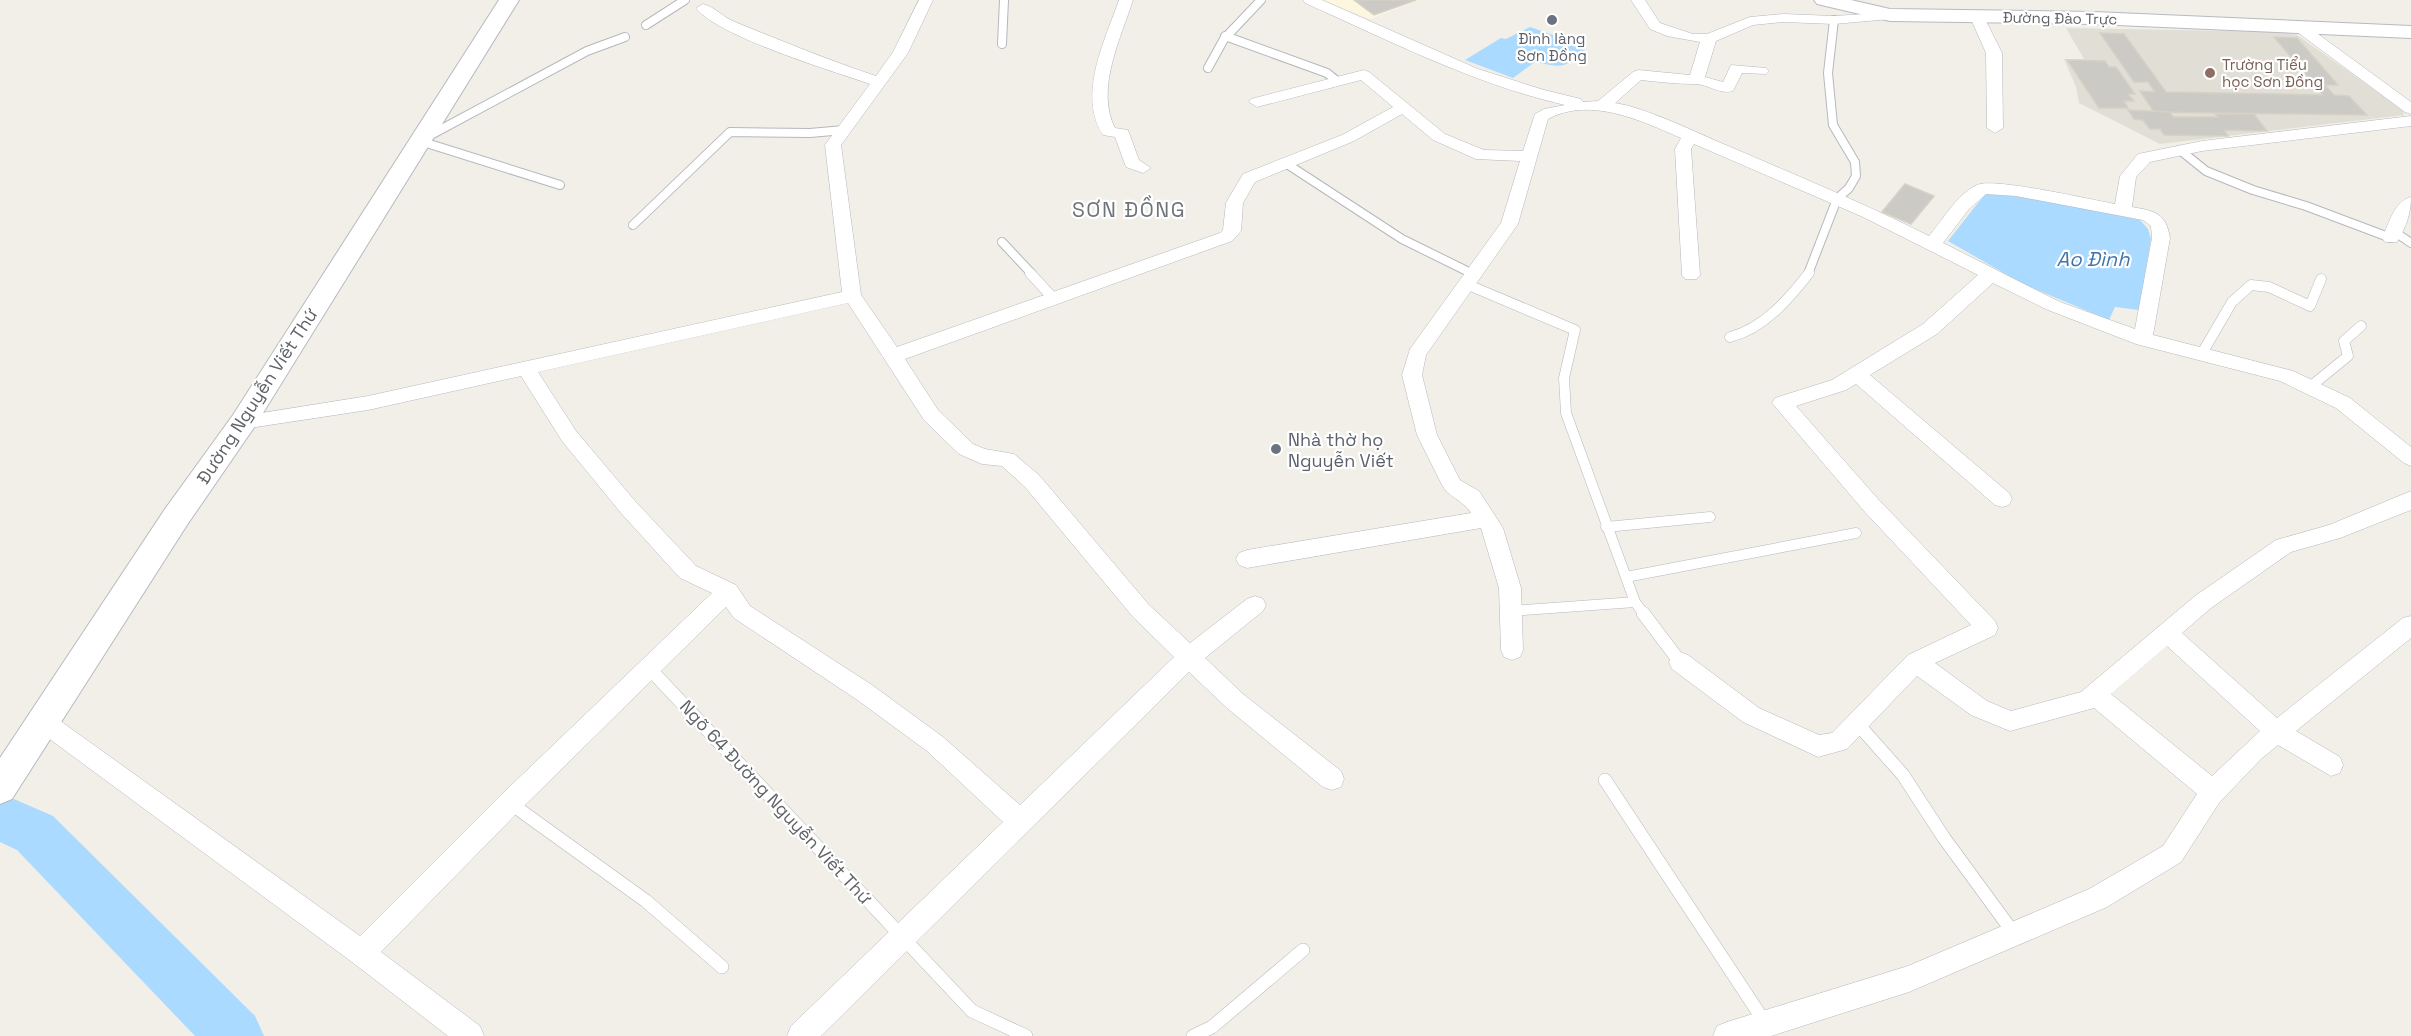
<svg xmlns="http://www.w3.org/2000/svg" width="2411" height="1036" viewBox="0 0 2411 1036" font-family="'Space Grotesk',sans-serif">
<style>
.commercial{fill:#fef7e0}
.education{fill:#e1ded6}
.water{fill:#aadaff}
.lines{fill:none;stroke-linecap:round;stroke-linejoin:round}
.river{fill:#aadaff;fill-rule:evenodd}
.building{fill:#cccac5;stroke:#d6d1c6;stroke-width:1.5}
.lane-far2-casing{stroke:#b5b8bc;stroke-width:10}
.lane-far1-casing{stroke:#b5b8bc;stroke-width:11}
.lane-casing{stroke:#b5b8bc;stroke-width:14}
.street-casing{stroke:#b5b8bc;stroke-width:1}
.secondary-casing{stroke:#b6babf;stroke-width:2}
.lane-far2{stroke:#fff;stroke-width:8}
.lane-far1{stroke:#fff;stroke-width:10}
.lane{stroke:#fff;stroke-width:13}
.street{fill:#fff;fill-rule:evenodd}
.secondary{fill:#fff;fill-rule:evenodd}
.worship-dot{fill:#6b7280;stroke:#fff;stroke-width:2}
.education-dot{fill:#8d6e63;stroke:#fff;stroke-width:2}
.labels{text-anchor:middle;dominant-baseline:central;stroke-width:4.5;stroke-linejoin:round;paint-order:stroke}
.far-street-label{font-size:15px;fill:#5f6368;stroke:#fff}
.far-worship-label{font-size:15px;fill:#5b616d;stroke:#fff}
.far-education-label{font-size:15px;fill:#785e54;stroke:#fff;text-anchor:start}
.street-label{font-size:18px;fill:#5f6368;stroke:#fff}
.worship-label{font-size:18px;fill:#5b616d;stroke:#fff;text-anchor:start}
.water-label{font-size:20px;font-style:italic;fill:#4174aa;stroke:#fff}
.quarter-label{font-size:21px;letter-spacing:1.5px;fill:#70757a;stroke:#fff}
</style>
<rect width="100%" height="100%" fill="#f1efe8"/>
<polygon class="commercial" points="1323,0 1419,0 1370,19"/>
<polygon class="education" points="2066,28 2282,32 2297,35 2403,110 2404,115 2160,144 2079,103 2076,87 2064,59 2084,59"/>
<g class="water">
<path d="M1530 27 1553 35 1585 51C1562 70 1562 67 1535 62L1513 78 1465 60 1501 38 1506 39Z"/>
<polygon points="1985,194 2038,198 2140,220 2148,229 2151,239 2139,310 2115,307 2109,320 2023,284 1948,241"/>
</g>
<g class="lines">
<polygon class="river" points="0,793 53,816 255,1016 264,1036 195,1036 17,850 0,842"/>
</g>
<g class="building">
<polygon points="1354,0 1416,0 1374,15"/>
<polygon points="2100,33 2124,34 2166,92 2323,95 2274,37 2297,38 2338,85 2325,85 2334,95 2349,96 2367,115 2154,112 2140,91 2155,92 2148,82 2134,82"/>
<polygon points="2067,60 2105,61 2109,67 2116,67 2135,94 2128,94 2134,101 2124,101 2128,108 2099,108"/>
<polygon points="2128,110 2170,112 2173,117 2218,117 2215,114 2254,114 2267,131 2224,130 2228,136 2164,135 2160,129 2150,129 2143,120 2134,119"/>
<polygon points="1905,184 1934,196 1911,224 1882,212"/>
</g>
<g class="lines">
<g class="lane-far2-casing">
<g id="lane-far2">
<polyline points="646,25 685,0"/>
<polyline points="1225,36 1327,73 1337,81"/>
<polyline points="1002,44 1004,0"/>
<polyline points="1208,68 1224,39 1261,0"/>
<polyline points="425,138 587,51 625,37"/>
<polyline points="420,141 560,185"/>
<polyline points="2180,150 2206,171 2253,190 2306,206 2391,238"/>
<polyline points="1287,164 1402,239 1473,274"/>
<polyline points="633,225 730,132 810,133 844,130"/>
<polyline points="2395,232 2411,243"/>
<polyline points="1002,242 1032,274"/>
<polyline points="1808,274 1837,199 1849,188 1856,176 1855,162 1833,125 1828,73 1834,20"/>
</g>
</g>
<g class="lane-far1-casing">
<g id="lane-far1">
<polyline points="1030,273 1054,299"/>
<polyline points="1471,273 1473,274"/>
<polyline points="1466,284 1575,330 1564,378 1566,413 1635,602 1644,614"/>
<path d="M1730 337C1763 329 1789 299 1809 273"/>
<polyline points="2201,355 2232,302 2251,285 2269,287 2310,306 2321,279"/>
<polyline points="2310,387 2348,356 2344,341 2361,326"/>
<polyline points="1606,527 1710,517"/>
<polyline points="1626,577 1856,533"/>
<polyline points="1511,611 1635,602"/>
</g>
</g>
<g class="lane-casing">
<g id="lane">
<polyline points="1643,613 1680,662"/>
<polyline points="648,667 972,1011 1026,1036"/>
<polyline points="1856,722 1903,775 1944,838 2015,935"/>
<polyline points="1605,780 1766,1024"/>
<polyline points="510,803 646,901 722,967"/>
<polyline points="1193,1036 1212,1027 1303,950"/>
</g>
</g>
<g class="street-casing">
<g id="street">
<path d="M919 0H933L908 53 841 145 861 295 897 347 1220 233 1223 230 1226 203 1243 174 1342 135 1393 107 1361 80 1257 107 1249 102 1251 99 1364 70 1369 72 1445 134 1484 150 1523 151 1535 114 1544 109 1565 105C1474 84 1390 41 1305 3L1303 0H1322L1478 69 1544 90 1581 99 1583 102 1598 101 1633 72 1638 70 1690 75 1700 42 1667 36 1650 29 1631 0H1645L1660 23 1693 34H1707L1750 17 1783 14 1834 16 1895 12 1897 15 1895 18 1890 19 1834 24 1783 22 1753 25 1716 41 1705 77 1723 82 1731 65 1766 68 1769 71 1766 74 1742 73 1733 91C1720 95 1708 84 1695 84 1677 84 1660 82 1641 80L1615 103C1646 108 1691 130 1721 143 1791 173 1861 202 1929 236 1943 220 1957 194 1977 185 1993 177 2092 200 2115 204L2120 176 2138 154 2202 141 2411 116V126L2202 151 2150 162 2136 177 2132 207C2155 211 2166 213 2170 238L2153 335 2293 371 2350 398 2411 447V466L2404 463 2336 408 2280 381 2136 344 2048 310 1993 283 1937 334 1870 375 2009 493 2012 499 2009 505 2002 507 1995 505 1856 384 1846 390 1796 406 1878 499 1995 621 1998 628 1995 635 1935 663 1987 701 2011 711 2081 692 2195 596 2276 540 2329 525 2411 491V510L2340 538 2291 552 2211 608 2182 633 2277 718 2403 618 2411 616V638L2296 731 2340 757 2343 765 2340 773 2331 776 2278 745 2261 759 2219 803 2181 862 2107 907 1909 992 1771 1036H1713L1717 1026 1727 1022 1908 966 2089 889 2163 846 2197 794 2094 708 2010 731 1971 715 1917 676 1847 749 1818 757 1743 722 1672 669 1669 662 1672 655 1680 652 1688 655 1759 708 1819 735 1832 733 1908 655 1971 625 1864 511 1772 403 1775 398 1832 380 1923 324 1978 275 1863 217 1694 144 1691 149 1700 275 1697 279H1685L1682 275 1675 149 1681 138C1642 121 1590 96 1548 119L1518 224 1426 355 1422 375 1437 435 1460 480 1479 491 1503 528 1521 588 1523 650 1520 657 1512 660 1504 657 1501 650 1499 588 1481 528 1247 568 1239 565 1236 559 1239 553 1247 550 1471 513C1463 500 1448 497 1442 485L1417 435 1402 375 1410 349 1501 223 1520 161 1476 159 1433 140 1402 114 1354 141 1255 182 1243 203 1241 231 1232 241 905 359 938 410 973 444 985 449 1014 454 1039 475 1149 605 1190 643 1247 599 1255 596 1263 599 1266 605 1263 611 1205 658 1243 694 1341 771 1344 779 1341 787 1332 790 1323 787 1227 708 1189 672 821 1036H787L791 1026 1003 822 927 751 856 699 734 618 726 607 519 811 381 952 480 1026 484 1036H448L352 962 36 729 32 722 36 715 44 712 52 715 360 936 501 795 712 593 680 578 621 513 562 441 521 376 368 410 243 429 236 427 233 422 236 417 368 396 842 292 825 145 870 84C832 71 717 36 696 8L703 4C715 7 724 18 735 22 782 41 828 60 876 76L893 52ZM1986 194 2016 196 2143 220 2151 226 2152 238 2135 329 2060 302 1943 243 1969 209ZM848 303 924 420 959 454 982 464 1002 466 1025 487 1133 617 1174 657 1020 805 943 737 872 685 750 606 736 585 696 566 635 501 576 431 538 372ZM2167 646 2260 731 2212 776 2111 694Z"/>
<path d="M1119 0H1133C1121 38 1095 89 1115 128L1128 130 1139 160 1151 168 1143 173 1126 167 1115 137 1103 135C1077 95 1105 40 1119 0Z"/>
<polygon points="1977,13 1984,17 2002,53 2003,128 1995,133 1987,128 1986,53 1970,17"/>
<polygon points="2298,22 2303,23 2411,102 2411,114 2405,112 2293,29 2291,26 2293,23"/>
<path d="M2411 197C2411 214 2406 227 2397 242H2385L2382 238C2389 224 2394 201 2411 197Z"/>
</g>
</g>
<g class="secondary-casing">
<g id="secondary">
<polygon points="499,0 519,0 253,429 187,525 12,799 0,804 0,758 165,509 233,415"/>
<polygon points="1814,0 1851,0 1890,9 2094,12 2411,26 2411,38 2094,24 1890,21 1817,4"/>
</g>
</g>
<use href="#lane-far2" class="lane-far2"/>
<use href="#lane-far1" class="lane-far1"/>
<use href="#lane" class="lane"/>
<use href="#street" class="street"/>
<use href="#secondary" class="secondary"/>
</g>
<g class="worship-dot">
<circle cx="1552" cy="20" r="6"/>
<circle cx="1276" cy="449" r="6"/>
</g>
<circle class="education-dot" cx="2210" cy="73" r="6"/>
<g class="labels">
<g class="far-street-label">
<text transform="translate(2060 18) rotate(1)">Đường Đào Trực</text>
</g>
<g class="far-worship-label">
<text x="1552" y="38">Đình làng<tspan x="1552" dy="17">Sơn Đồng</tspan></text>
</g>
<g class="far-education-label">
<text x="2222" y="64">Trường Tiểu<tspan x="2222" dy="17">học Sơn Đồng</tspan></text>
</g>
<g class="street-label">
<text transform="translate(257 396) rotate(-57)">Đường Nguyễn Viết Thứ</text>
<text transform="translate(776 802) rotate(47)">Ngõ 64 Đường Nguyễn Viết Thứ</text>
</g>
<g class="worship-label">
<text x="1288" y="439">Nhà thờ họ<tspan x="1288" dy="21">Nguyễn Viết</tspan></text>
</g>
<g class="water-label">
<text x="2093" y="259">Ao Đình</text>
</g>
<g class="quarter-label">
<text x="1129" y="209">SƠN ĐỒNG</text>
</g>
</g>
</svg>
